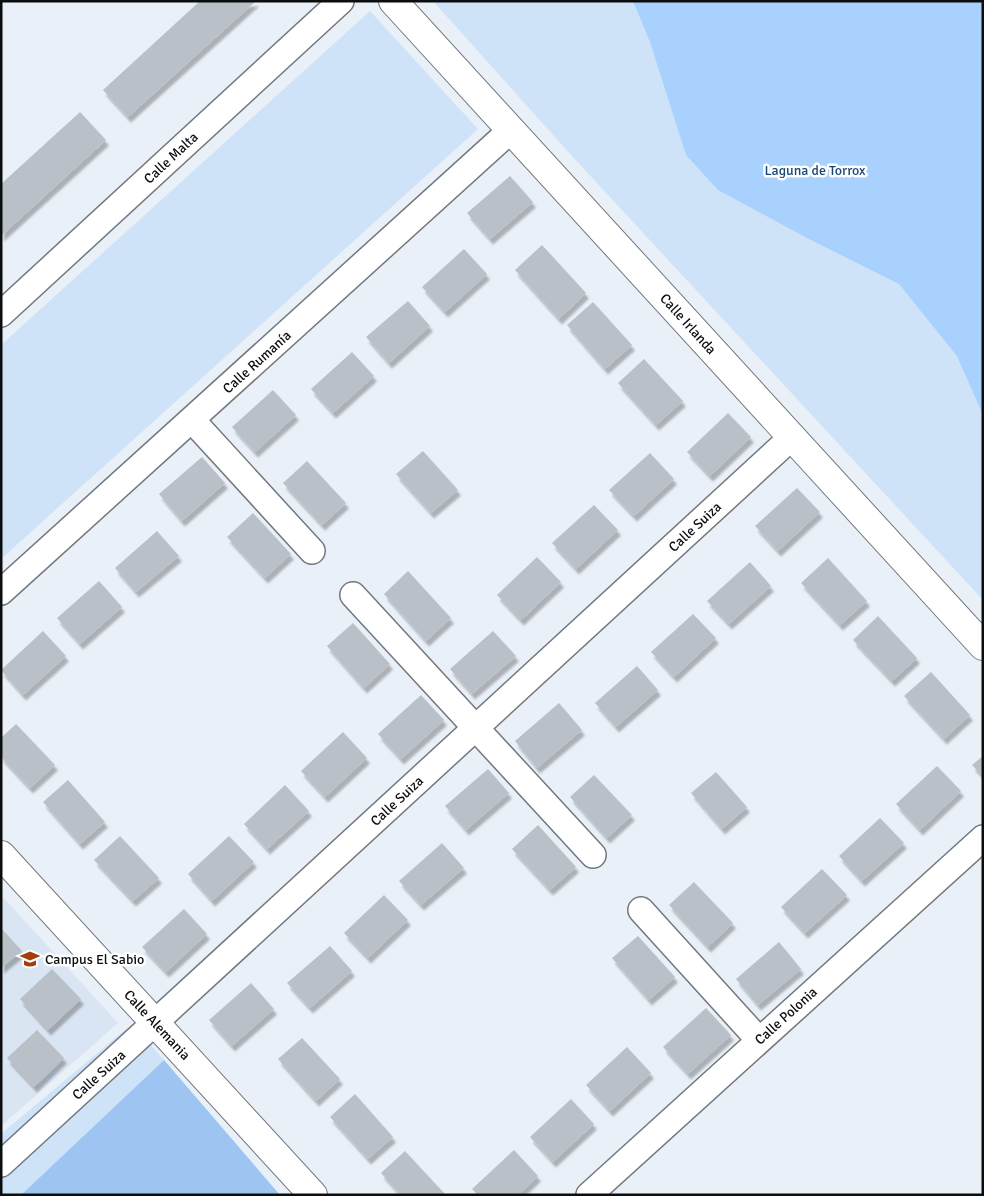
<svg xmlns="http://www.w3.org/2000/svg" width="984" height="1196" viewBox="0 0 984 1196" font-family="Signika,sans-serif">
<style>
.built{fill:#d9e5f2}
.green{fill:#cee2f8}
.forest{fill:#9ec5f2}
.water{fill:#a9d1fe}
.building{fill:#b9c0c7;filter:url(#shadow)}
.lines{fill:none;stroke-linecap:round;stroke-linejoin:round}
.minor-casing{stroke:#72787e;stroke-width:28}
.tertiary-casing{stroke:#72787e;stroke-width:30}
.minor{stroke:#fff;stroke-width:25}
.tertiary{stroke:#fff;stroke-width:28}
.labels{text-anchor:middle;dominant-baseline:central;stroke-width:5;stroke-linejoin:round;paint-order:stroke}
.street-label{font-size:14px;fill:#0b0d0f;stroke:#fff}
.park-label{font-size:14px;fill:#184776;stroke:#fff}
.poi-label{font-size:14px;fill:#0b0d0f;stroke:#fff;text-anchor:start}
</style>
<defs>
<filter id="shadow"><feDropShadow dx="3" dy="5.5" stdDeviation="1" flood-color="#0004"/></filter>
</defs>
<rect width="100%" height="100%" fill="#eaf0f8"/>
<polygon class="built" points="1,895 118,1023 1,1126"/>
<g class="green">
<polygon points="433,1 983,1 983,600 571,155"/>
<polygon points="370,11 478,129 1,559 1,345"/>
<polygon points="132,1024 164,1060 21,1195 1,1195 1,1134"/>
</g>
<polygon class="forest" points="164,1060 280,1195 21,1195"/>
<polygon class="water" points="633,1 983,1 983,415 957,356 899,284 807,238 718,190 686,155 650,42"/>
<g class="building">
<polygon points="200,1 256,1 128,117 103,90"/>
<polygon points="80,112 106,140 1,236 1,184"/>
<polygon points="510,176 533,202 490,239 467,213"/>
<polygon points="542,245 586,293 559,319 515,270"/>
<polygon points="464,249 487,274 445,312 422,287"/>
<polygon points="408,301 430,326 389,363 366,337"/>
<polygon points="593,302 632,345 605,369 567,325"/>
<polygon points="352,352 374,376 333,413 311,389"/>
<polygon points="644,359 683,401 656,425 618,383"/>
<polygon points="273,390 296,415 255,452 232,427"/>
<polygon points="728,413 751,437 710,476 687,452"/>
<polygon points="423,451 458,490 431,513 396,474"/>
<polygon points="650,453 674,479 634,516 609,490"/>
<polygon points="202,457 225,483 182,521 159,494"/>
<polygon points="307,461 346,503 322,525 283,483"/>
<polygon points="797,488 820,512 778,551 755,526"/>
<polygon points="594,505 618,530 576,569 552,543"/>
<polygon points="253,513 291,554 265,578 227,537"/>
<polygon points="157,531 179,556 136,592 115,568"/>
<polygon points="537,557 561,582 521,620 497,595"/>
<polygon points="828,558 867,601 840,625 801,583"/>
<polygon points="750,562 771,586 729,624 707,601"/>
<polygon points="408,571 451,618 426,641 384,594"/>
<polygon points="99,581 122,607 80,644 57,618"/>
<polygon points="693,614 716,638 674,677 651,652"/>
<polygon points="878,616 917,658 892,681 853,640"/>
<polygon points="353,623 390,664 364,688 327,646"/>
<polygon points="43,631 66,656 23,695 1,670"/>
<polygon points="493,631 516,656 472,694 450,669"/>
<polygon points="637,666 658,690 616,727 595,703"/>
<polygon points="931,672 970,715 944,739 904,696"/>
<polygon points="421,695 444,720 401,759 378,734"/>
<polygon points="559,703 582,730 537,768 515,741"/>
<polygon points="16,724 55,765 30,788 1,757 1,738"/>
<polygon points="343,732 367,758 325,797 301,771"/>
<polygon points="983,756 983,776 972,765"/>
<polygon points="937,766 961,791 920,830 896,804"/>
<polygon points="488,769 509,793 466,830 445,806"/>
<polygon points="716,772 747,807 722,829 691,793"/>
<polygon points="594,775 632,815 607,838 570,797"/>
<polygon points="68,780 105,822 80,844 43,802"/>
<polygon points="285,785 309,811 267,849 244,824"/>
<polygon points="880,818 904,843 862,881 839,856"/>
<polygon points="538,825 576,867 550,890 512,849"/>
<polygon points="120,836 159,878 133,901 94,860"/>
<polygon points="229,836 254,862 212,901 188,874"/>
<polygon points="442,843 464,868 421,905 399,881"/>
<polygon points="822,869 847,895 805,933 781,907"/>
<polygon points="694,882 733,923 708,947 669,905"/>
<polygon points="384,895 408,920 368,958 344,933"/>
<polygon points="184,909 207,934 166,972 142,947"/>
<polygon points="1,928 22,951 1,968"/>
<polygon points="638,936 675,977 649,1000 612,958"/>
<polygon points="779,942 801,969 758,1005 736,979"/>
<polygon points="330,946 352,971 310,1008 287,983"/>
<polygon points="52,969 81,999 48,1030 20,999"/>
<polygon points="251,983 274,1009 232,1046 209,1020"/>
<polygon points="706,1008 731,1035 688,1074 663,1047"/>
<polygon points="37,1030 64,1058 34,1087 7,1058"/>
<polygon points="302,1038 340,1079 316,1101 278,1059"/>
<polygon points="627,1047 651,1073 610,1111 586,1085"/>
<polygon points="355,1094 393,1137 368,1159 330,1117"/>
<polygon points="571,1099 594,1124 553,1162 530,1137"/>
<polygon points="514,1150 538,1176 518,1195 478,1195 472,1189"/>
<polygon points="405,1151 444,1193 443,1195 401,1195 381,1173"/>
</g>
<g class="lines">
<g class="minor-casing">
<g id="minor">
<polyline points="1,314 341,1"/>
<polyline points="192,420 312,551"/>
<polyline points="1,592 511,130"/>
<polyline points="353,595 593,855"/>
<polyline points="641,910 759,1040"/>
<polyline points="1,1164 792,437"/>
<polyline points="589,1195 983,838"/>
</g>
</g>
<g class="tertiary-casing">
<g id="tertiary">
<polyline points="393,1 983,646"/>
<polyline points="1,855 313,1195"/>
</g>
</g>
<use href="#minor" class="minor"/>
<use href="#tertiary" class="tertiary"/>
</g>
<defs>
<g id="school-bare" transform="scale(1.5)"><path d="M0-5L7-2L0 1L-7-2ZM-4 1L0 2.5L4 1V4Q0 6-4 4Z" fill="#a33f0c" stroke="#fff" stroke-width="2.5" paint-order="stroke"/></g>
</defs>
<g fill-rule="evenodd">
<use href="#school-bare" x="30" y="959"/>
</g>
<g class="labels">
<g class="street-label">
<text transform="translate(171 158) rotate(-43)">Calle Malta</text>
<text transform="translate(688 324) rotate(48)">Calle Irlanda</text>
<text transform="translate(257 362) rotate(-42)">Calle Rumanía</text>
<text transform="translate(695 527) rotate(-43)">Calle Suiza</text>
<text transform="translate(397 801) rotate(-43)">Calle Suiza</text>
<text transform="translate(786 1016) rotate(-42)">Calle Polonia</text>
<text transform="translate(157 1025) rotate(47)">Calle Alemania</text>
<text transform="translate(99 1075) rotate(-42)">Calle Suiza</text>
</g>
<g class="park-label">
<text x="815" y="170">Laguna de Torrox</text>
</g>
<g class="poi-label">
<text x="45" y="959">Campus El Sabio</text>
</g>
</g>
<rect width="984" height="1196" fill="none" stroke="#0b0d0f" stroke-width="5"/>
</svg>
